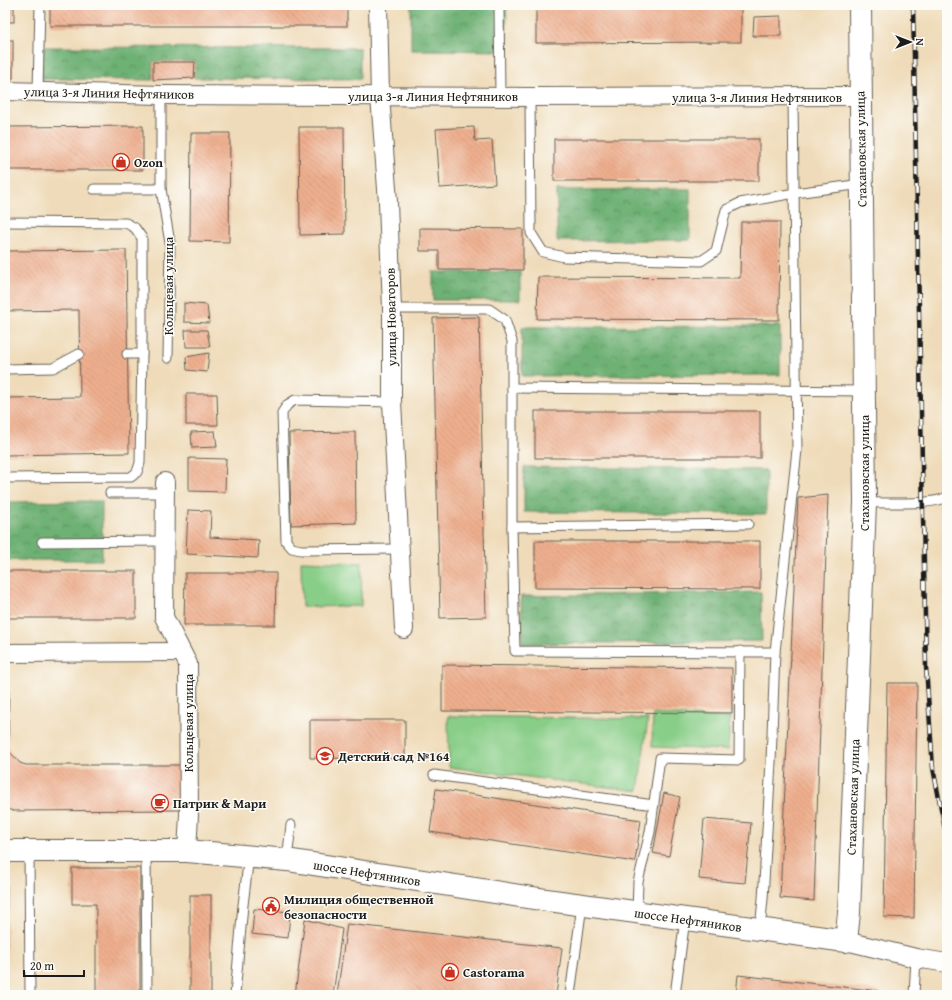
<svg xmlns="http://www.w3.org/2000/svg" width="952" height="1000" viewBox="0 0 952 1000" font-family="'Gentium Book Plus',serif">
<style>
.green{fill:#89ce88;stroke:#527552}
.forest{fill:url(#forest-crowns);stroke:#456648}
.building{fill:url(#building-back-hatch)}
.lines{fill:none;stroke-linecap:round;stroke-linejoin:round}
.lane-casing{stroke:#665f53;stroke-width:11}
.street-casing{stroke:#665f53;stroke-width:20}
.secondary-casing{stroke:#665f53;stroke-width:24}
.lane{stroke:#fff;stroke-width:9}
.street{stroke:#fff;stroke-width:18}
.secondary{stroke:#fff;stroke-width:22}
.rail-casing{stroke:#1c1c1c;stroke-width:4.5}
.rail{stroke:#fdfcf7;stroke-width:3;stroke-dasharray:9;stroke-linecap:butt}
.labels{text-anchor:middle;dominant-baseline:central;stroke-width:3;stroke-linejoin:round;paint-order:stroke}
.street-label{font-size:13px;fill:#1c1c1c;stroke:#fdfcf7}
.poi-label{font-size:13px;font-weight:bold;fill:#1c1c1c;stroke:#fdfcf7;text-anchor:start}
</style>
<defs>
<pattern id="forest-crowns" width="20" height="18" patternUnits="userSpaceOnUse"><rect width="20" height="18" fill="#6eb174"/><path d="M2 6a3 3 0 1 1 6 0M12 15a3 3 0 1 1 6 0" fill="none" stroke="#5a8f5e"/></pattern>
<pattern id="building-back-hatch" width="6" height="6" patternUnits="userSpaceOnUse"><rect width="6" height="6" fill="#eeaf8e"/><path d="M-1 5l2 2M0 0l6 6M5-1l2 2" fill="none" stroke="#cc967a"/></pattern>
</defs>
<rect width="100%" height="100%" fill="#fdfcf7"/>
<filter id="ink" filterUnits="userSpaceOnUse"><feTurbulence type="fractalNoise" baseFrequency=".025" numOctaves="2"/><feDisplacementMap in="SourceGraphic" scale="8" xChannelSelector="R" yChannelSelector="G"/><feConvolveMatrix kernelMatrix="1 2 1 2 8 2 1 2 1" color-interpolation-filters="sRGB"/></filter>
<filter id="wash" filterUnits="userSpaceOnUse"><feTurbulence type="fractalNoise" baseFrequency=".012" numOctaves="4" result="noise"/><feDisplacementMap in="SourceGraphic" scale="16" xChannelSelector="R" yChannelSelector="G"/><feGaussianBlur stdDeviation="0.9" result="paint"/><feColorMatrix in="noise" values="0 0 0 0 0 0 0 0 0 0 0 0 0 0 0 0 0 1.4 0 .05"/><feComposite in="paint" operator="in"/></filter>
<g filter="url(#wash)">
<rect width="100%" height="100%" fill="#efdbb9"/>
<g class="green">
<polygon points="301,561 362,563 361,606 302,607"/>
<polygon points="653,714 730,718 728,750 652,747"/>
<polygon points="448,716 648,719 638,791 449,767"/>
</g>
<g class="forest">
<polygon points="411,5 507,5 506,51 411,50"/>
<polygon points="43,47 360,48 360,79 194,78 195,62 153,62 153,80 42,79"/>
<polygon points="690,189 690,240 557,241 557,190"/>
<rect x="433" y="272" width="87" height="28"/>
<polygon points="780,326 780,375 522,376 522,327"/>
<polygon points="524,467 766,470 766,514 524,512"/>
<polygon points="102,501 102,560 5,560 5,502"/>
<polygon points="761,592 762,641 522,644 521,596"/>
</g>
<g id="blocks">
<g class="building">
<rect x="5" y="5" width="9" height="17"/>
<rect x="50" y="5" width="297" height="21"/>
<polygon points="536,5 741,5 741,42 536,43"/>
<polygon points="781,16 781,36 753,36 754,17"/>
<rect x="5" y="40" width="8" height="38"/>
<polygon points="153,62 195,62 194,78 153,80"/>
<polygon points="143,126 143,170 5,170 5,127"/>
<polygon points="299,127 344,127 345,234 300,235"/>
<polygon points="474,127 475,141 492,140 495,184 440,188 436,129"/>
<polygon points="191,133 230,133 229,242 190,241"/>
<rect x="554" y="139" width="205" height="42"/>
<polygon points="741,222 780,222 779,320 537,319 538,277 740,278"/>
<polygon points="420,228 523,229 523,270 439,270 439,251 420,251"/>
<polygon points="126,250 129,453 5,455 5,398 80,397 79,310 5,311 5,251"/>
<polygon points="184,303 207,305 209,323 184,322"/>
<polygon points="479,317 486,617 440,618 433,318"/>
<polygon points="185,330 207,330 210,347 186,347"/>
<polygon points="209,353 207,372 187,370 186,357"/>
<polygon points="186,394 217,394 218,425 186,425"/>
<rect x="535" y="411" width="225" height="47"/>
<polygon points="215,431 217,447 192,448 191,432"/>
<polygon points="355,432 356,523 291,525 289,433"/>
<polygon points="189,458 226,459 225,492 189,491"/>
<polygon points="828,495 814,901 780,898 798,498"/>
<polygon points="188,510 211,511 210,537 259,540 258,558 186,554"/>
<polygon points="535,541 760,541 760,589 535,588"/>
<rect x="5" y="571" width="131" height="47"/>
<polygon points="185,573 276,573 275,625 184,625"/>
<polygon points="442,665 732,668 732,713 442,711"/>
<polygon points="5,681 9,683 8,749 10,752 20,763 26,765 180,765 181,810 13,811 5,808"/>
<polygon points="887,683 917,683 914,918 884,917"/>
<polygon points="310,720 405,720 405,759 310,758"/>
<polygon points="436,789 641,820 635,862 430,832"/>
<polygon points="664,793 680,797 669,856 653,853"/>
<polygon points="704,819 751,823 745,883 699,879"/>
<polygon points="72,868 140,868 140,995 96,995 96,904 72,904"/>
<polygon points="5,885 7,885 6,995 5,995"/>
<rect x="190" y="895" width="21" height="100"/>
<polygon points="254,909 290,912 288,938 252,934"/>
<polygon points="305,919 342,929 333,995 295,995"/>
<polygon points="347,924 562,948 556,995 337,995"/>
<polygon points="738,975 879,991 878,995 736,995"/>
</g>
</g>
</g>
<g filter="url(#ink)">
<use href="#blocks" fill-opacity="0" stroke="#665f53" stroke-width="1"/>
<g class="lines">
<g class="lane-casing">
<g id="lane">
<polyline points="499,5 500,96"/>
<polyline points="38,91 40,5"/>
<polyline points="161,95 161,189 170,243 168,358"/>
<polyline points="530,97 531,233 543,252 564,257 701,261 716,251 726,210 740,203 795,193 862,184"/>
<polyline points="94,189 161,189"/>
<polyline points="5,222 126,223 135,228 142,238 142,354 140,463 137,472 131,477 5,478"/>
<polyline points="392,309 489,309 505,320 512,341 512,527 515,651 775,652"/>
<polyline points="127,354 142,354"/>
<polyline points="5,369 53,368 79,354"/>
<polyline points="512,388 864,391"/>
<polyline points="392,402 295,400 287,405 282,413 286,541 292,548 301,550 400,549"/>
<polyline points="110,493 164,493"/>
<path d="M865 503C885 502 931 506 947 497"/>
<polyline points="512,527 748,524"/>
<polyline points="42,542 164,541"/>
<polyline points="434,775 654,805"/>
<polyline points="29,851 30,995"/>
<polyline points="146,851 147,995"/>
<polyline points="287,860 291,825"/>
<polyline points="637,913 638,882 650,832 660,758 739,760 740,651"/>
<polyline points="760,929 763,899 771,762 775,652 797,450 793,97"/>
<polyline points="235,995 243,905 249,856"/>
<polyline points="570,995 582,905"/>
<polyline points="675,995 685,919"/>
<polyline points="914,995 916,958"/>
</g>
</g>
<g class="street-casing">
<g id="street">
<polyline points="378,5 380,96 388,202 392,309 392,402 404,629"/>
<polyline points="5,91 161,95 530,97 861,96"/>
<polyline points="165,482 164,617 188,664 189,815 187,851"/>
<polyline points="5,653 181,652"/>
<polyline points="846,941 916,958 947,963"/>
</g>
</g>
<g class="secondary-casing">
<polyline id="secondary" points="5,851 187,851 287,860 540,899 846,941 849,913 865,503 860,5"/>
</g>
<use href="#lane" class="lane"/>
<use href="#street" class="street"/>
<use href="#secondary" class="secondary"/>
<g class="rail-casing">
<polyline id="rail" points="913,5 926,667 933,768 947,839"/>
</g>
<use href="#rail" class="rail"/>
</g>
</g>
<defs>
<g id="shop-ring" transform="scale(0.9)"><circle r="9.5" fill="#fdfcf7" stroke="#c8321e" stroke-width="1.5"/><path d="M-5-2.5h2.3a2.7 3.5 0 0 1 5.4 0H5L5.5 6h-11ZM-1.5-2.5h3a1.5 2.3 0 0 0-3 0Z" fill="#c8321e"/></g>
<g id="school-ring" transform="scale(0.9)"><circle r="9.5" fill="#fdfcf7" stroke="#c8321e" stroke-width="1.5"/><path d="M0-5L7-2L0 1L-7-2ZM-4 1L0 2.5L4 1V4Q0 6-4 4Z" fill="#c8321e"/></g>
<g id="cafe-ring" transform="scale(0.9)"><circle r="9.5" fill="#fdfcf7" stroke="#c8321e" stroke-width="1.5"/><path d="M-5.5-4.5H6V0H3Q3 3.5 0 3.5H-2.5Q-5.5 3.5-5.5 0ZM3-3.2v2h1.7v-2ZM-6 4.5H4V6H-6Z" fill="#c8321e"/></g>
<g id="civic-ring" transform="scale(0.9)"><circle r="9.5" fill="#fdfcf7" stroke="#c8321e" stroke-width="1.5"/><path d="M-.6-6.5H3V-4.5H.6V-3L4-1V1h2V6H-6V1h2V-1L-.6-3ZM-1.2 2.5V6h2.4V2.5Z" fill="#c8321e"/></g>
</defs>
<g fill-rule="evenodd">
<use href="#shop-ring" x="121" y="162"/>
<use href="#school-ring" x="325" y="756"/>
<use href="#cafe-ring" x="160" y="803"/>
<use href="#civic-ring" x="271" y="906"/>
<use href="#shop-ring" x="450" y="972"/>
</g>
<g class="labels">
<g class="street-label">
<text transform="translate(109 93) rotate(1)">улица 3-я Линия Нефтяников</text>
<text x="433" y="96">улица 3-я Линия Нефтяников</text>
<text x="757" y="97">улица 3-я Линия Нефтяников</text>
<text transform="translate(861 149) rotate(-91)">Стахановская улица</text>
<text transform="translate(168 286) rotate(-90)">Кольцевая улица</text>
<text transform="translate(391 317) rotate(-91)">улица Новаторов</text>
<text transform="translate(864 473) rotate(-90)">Стахановская улица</text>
<text transform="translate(188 723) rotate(-90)">Кольцевая улица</text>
<text transform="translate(853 797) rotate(-88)">Стахановская улица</text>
<text transform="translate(367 873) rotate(9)">шоссе Нефтяников</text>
<text transform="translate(688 920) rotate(8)">шоссе Нефтяников</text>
</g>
<g class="poi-label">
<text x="134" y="162">Ozon</text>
<text x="338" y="756">Детский сад №164</text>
<text x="173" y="803">Патрик &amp; Мари</text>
<text x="284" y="899">Милиция общественной<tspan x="284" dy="15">безопасности</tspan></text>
<text x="463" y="972">Castorama</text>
</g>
</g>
<rect width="952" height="1000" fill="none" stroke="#fdfcf7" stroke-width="20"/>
<g transform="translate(910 42) rotate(90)" stroke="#fdfcf7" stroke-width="3" paint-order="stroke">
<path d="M0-3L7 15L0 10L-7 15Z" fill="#1c1c1c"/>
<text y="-6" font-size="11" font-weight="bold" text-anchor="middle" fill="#1c1c1c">N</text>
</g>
<path d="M24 970v6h60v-6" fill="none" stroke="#1c1c1c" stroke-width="2"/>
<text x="30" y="970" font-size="12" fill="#1c1c1c" stroke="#fdfcf7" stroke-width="3" paint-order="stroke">20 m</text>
</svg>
